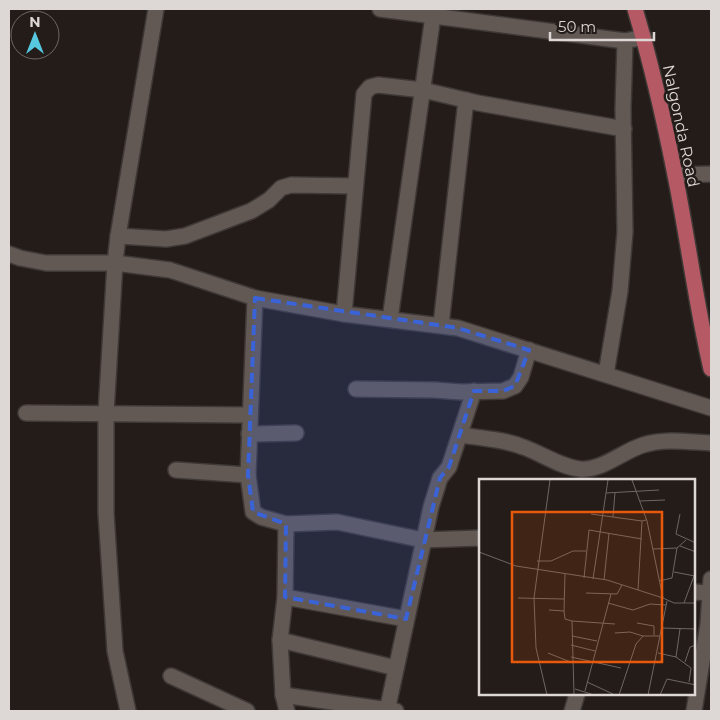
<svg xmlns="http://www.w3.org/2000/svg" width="720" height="720" viewBox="0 0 720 720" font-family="Montserrat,sans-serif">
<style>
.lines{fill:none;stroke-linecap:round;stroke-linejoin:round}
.minor-casing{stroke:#3e3836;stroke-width:18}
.major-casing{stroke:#3e3836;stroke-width:18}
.minor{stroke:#625955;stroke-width:15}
.major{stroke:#b55a65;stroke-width:15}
.marked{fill:#3a63d8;fill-opacity:0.2;stroke:#3a63d8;stroke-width:4;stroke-dasharray:10 6;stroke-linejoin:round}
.labels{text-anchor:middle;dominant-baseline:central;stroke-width:5;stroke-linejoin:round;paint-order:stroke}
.street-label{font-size:16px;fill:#ddd8d5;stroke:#231c18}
.inset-road{fill:none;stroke:#6d6764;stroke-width:1}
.view{fill:#e8590c;fill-opacity:0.15;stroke:#e8590c;stroke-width:2.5}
.inset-edge{fill:none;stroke:#ddd8d5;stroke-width:2.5}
</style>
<rect width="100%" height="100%" fill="#231c18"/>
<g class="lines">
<g class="minor-casing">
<g id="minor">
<polyline points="380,9 625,41"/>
<polyline points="675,175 711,174"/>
<polyline points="118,236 166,239 185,236 251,211 269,200 281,188 291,185 355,186"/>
<polyline points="9,254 20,258 46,263 115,263 170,270 255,298 344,314 458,328 711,408"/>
<polyline points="255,298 248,475 253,512 261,517 286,524 285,597 280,640 283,695 287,711"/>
<polyline points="344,314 364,94 370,87 378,85 423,90 478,103 624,129"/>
<polyline points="390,319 434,9"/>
<polyline points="441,325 466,100"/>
<polyline points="606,374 620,291 625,232 623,109 625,41 644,37"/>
<polyline points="356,389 435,390 461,392 503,391 515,386 521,377 529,350"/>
<polyline points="26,413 249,415"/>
<polyline points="249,434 296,433"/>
<path d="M460 435C481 438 503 439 523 447 541 453 560 467 580 469 602 471 623 451 643 445 665 438 689 442 711 443"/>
<polyline points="176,470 248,475"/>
<polyline points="286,524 337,522 423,540 480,538"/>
<polyline points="694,592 709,593"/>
<polyline points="285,597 406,619"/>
<polyline points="280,640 396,668"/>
<polyline points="171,676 247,711"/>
<polyline points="283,695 396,711"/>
<polyline points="128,711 115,651 106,513 106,413 115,263 118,236 156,9"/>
<polyline points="387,711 431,507 440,478 449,467 474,391"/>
<polyline points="572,711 577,694"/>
<polyline points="694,711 708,624 711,579"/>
</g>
</g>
<g class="major-casing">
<path id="major" d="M635 9C651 63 664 119 675 175 688 239 696 305 711 369"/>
</g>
<use href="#minor" class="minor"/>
<use href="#major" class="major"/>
</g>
<path class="marked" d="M255 298 458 328 529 350 515 386 503 391H474L449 467 440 478 406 619 285 597 286 524 253 512 248 475Z"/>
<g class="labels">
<g class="street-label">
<text transform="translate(681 126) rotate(78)">Nalgonda Road</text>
</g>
</g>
<g transform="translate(479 479)">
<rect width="216" height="216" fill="#231c18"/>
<path class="inset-road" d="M153 1 168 42 184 119 195 124H217M127 14 180 11M161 22 186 21M112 35 163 42M201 35 197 55 217 64M134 38 136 13M201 67 217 73M174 70 198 69M0 73 37 87 128 101 184 119M58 82H72L94 72H107M195 93 216 97M86 95 85 132 86 140 93 142 95 216M105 99 110 51 163 60M114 100 129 1M125 101 130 54M180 102 193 99 198 69 207 61M159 111 163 42 167 41M107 114 138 115 143 106M39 119 85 120M129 124 154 131 171 125 187 126M205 124 215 97M70 131 85 132M93 142 136 145M158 144 175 147V156M183 149 217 150M136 154 151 153 164 157M93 157 118 162M92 166 116 172M69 174 94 184M179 174 197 178 212 189 210 203M92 178 142 189M197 178 201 150M206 183 211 168 217 166M108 203 134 215M96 210 115 216M106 212 132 115M68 216 57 169 55 119 71 1M140 216 157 165 164 157H181M169 216 188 122M181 216 188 200 217 206"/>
<path class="view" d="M33 33H183V183H33Z"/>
<rect width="216" height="216" class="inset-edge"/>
</g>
<rect width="720" height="720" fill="none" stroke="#ddd8d5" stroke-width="20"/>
<g transform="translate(35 35)"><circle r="24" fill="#231c18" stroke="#6d6764"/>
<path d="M0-4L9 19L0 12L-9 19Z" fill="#56c9e1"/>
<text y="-8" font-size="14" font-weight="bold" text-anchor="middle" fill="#ddd8d5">N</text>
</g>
<path d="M550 32v8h104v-8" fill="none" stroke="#ddd8d5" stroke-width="2.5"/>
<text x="558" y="32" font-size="15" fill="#ddd8d5" stroke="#231c18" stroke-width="4" paint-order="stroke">50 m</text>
</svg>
